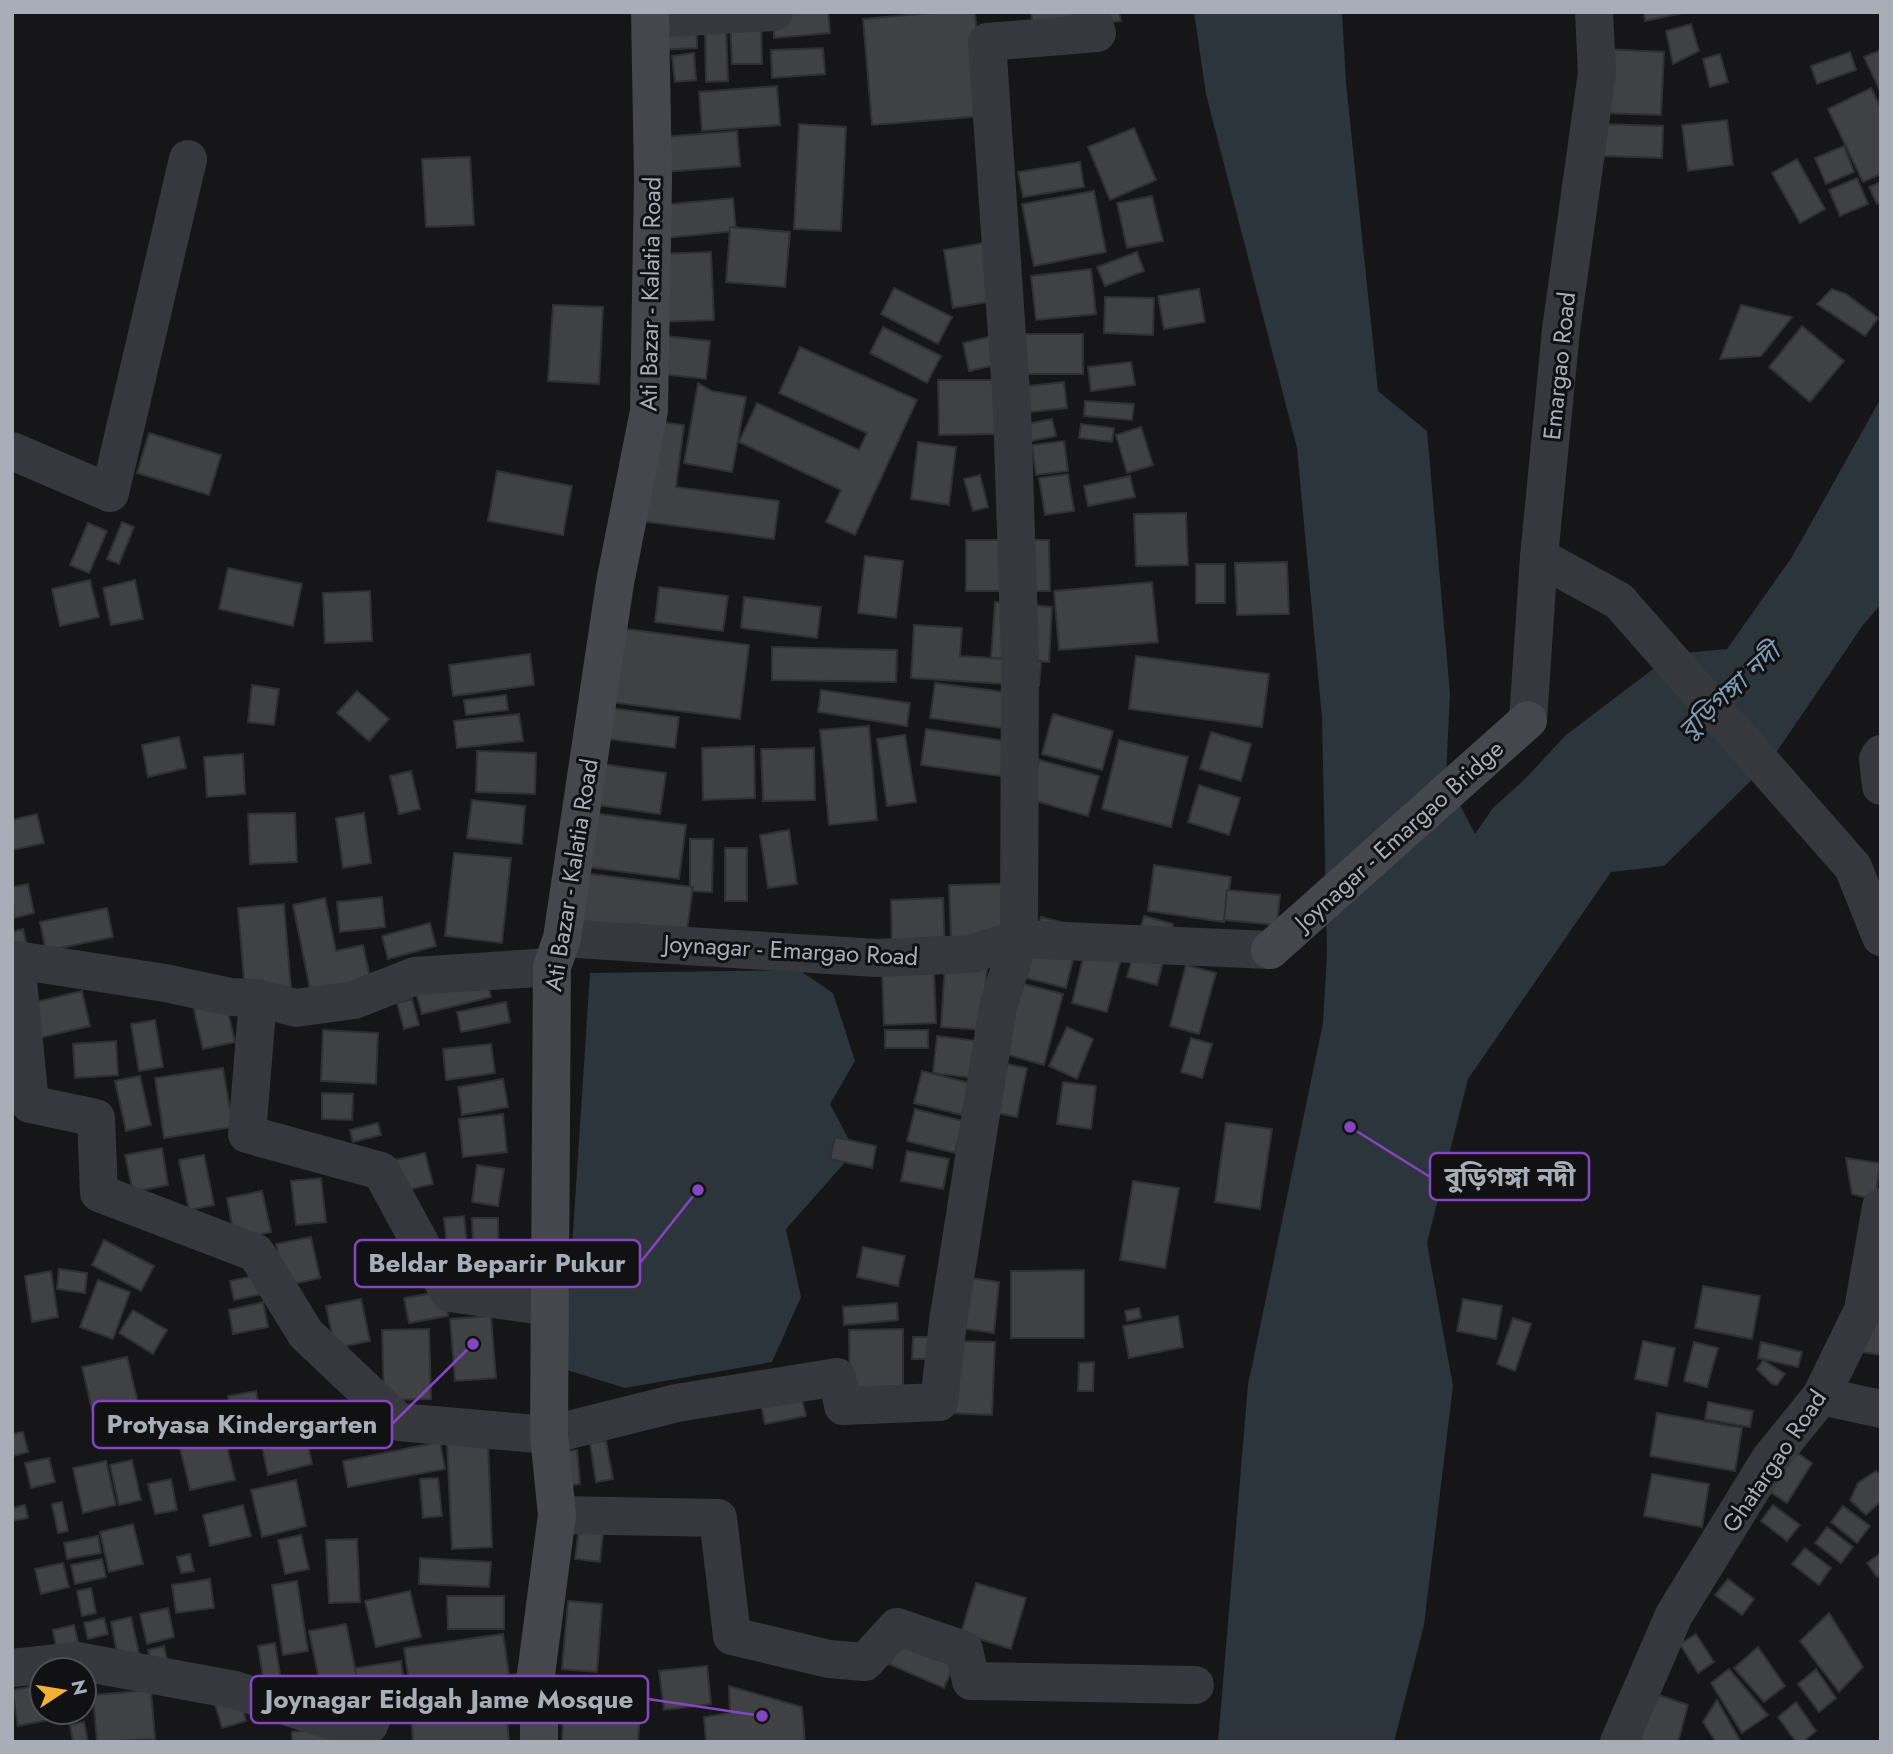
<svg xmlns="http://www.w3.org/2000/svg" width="1893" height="1754" viewBox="0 0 1893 1754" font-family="Jost,'Noto Sans Bengali',sans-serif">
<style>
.water{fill:#2c353c}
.building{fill:#404145;stroke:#303034;stroke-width:2}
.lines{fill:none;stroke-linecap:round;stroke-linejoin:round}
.street{stroke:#37383d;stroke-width:38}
.secondary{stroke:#45474d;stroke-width:38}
.labels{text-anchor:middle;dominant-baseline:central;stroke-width:6;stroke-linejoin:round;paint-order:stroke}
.street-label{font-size:24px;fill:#a8adb8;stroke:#111113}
.water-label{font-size:26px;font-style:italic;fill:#7f9bb3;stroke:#111113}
.leader{fill:none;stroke:#8446be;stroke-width:2.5}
.callout-dot{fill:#8446be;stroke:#111113;stroke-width:2.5}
.callout{fill:#111113;stroke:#8446be;stroke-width:2.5}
.callout-label{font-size:26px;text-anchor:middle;font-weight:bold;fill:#a8adb8}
</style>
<rect width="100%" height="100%" fill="#161618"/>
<g class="water">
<polygon points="1194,12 1342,12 1346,83 1378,391 1427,431 1450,694 1446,778 1475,834 1493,808 1525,779 1566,735 1673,654 1727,649 1792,557 1881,398 1881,604 1863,625 1769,763 1664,866 1611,872 1468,1079 1427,1243 1453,1386 1424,1625 1394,1742 1218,1742 1248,1385 1323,1023 1327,955 1322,718 1297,448 1206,94"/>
<polygon points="799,970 833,993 855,1061 830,1104 855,1151 786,1229 801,1297 772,1362 625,1388 564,1369 590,973"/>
</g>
<g class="building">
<polygon points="696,12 697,48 653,50"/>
<polygon points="774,12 828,12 830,33 774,38"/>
<polygon points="942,12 975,12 984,116 872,125 863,19"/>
<polygon points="1031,12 1119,12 1121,21 1034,33"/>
<polygon points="1644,12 1683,12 1683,13 1645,21"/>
<polygon points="730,17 761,17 762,64 732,64"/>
<polygon points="1691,24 1699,51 1673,64 1666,31"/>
<polygon points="705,25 726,25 728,81 706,82"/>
<polygon points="823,48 825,74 772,78 771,50"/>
<polygon points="1603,49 1664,52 1661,115 1601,113"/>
<polygon points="1881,50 1881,93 1864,57"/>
<polygon points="1850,52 1856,70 1817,84 1811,66"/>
<polygon points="694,53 696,80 675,82 672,56"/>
<polygon points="1720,54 1728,82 1710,87 1703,59"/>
<polygon points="777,86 780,125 702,131 699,92"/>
<polygon points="1871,88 1881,108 1881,174 1863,182 1828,109"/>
<polygon points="1727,120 1733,165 1688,171 1682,125"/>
<polygon points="799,124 846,127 841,231 794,229"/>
<polygon points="1604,124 1663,126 1662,158 1603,156"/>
<polygon points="1134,128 1156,180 1110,200 1088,147"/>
<polygon points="737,131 740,166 665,172 662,137"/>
<polygon points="1844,146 1854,172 1826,184 1815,158"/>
<polygon points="470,157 474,225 426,227 422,159"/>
<polygon points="1797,159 1825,209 1800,223 1772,173"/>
<polygon points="1080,162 1084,187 1023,197 1018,172"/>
<polygon points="1857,178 1868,204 1840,216 1829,190"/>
<polygon points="1881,182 1881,203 1877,204 1869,187"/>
<polygon points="1094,191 1106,252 1034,266 1022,204"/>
<polygon points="1152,196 1163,241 1127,248 1117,203"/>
<polygon points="733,198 736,231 655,239 652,206"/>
<polygon points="730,227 790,232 785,287 726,282"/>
<polygon points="984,243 993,301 953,308 944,250"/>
<polygon points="711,252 714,320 658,322 656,254"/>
<polygon points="1137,252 1144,271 1105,286 1097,267"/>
<polygon points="1091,269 1096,314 1036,320 1031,276"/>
<polygon points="894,288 952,317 938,344 881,314"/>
<polygon points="1199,289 1205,322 1164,329 1158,296"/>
<polygon points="1832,289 1846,294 1878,318 1865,336 1817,304"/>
<polygon points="1105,297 1154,298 1153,335 1104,333"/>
<polygon points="553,305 603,307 599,384 548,381"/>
<polygon points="1741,305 1792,317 1761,356 1720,359"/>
<polygon points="1802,326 1844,361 1810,402 1769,367"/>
<polygon points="883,327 941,356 927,383 870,353"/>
<rect x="1020" y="334" width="63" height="40"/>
<polygon points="665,336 710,341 706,379 661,374"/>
<polygon points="993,336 999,364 969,371 963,343"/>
<polygon points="800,347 917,400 855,535 826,522 841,490 739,442 757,403 859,450 867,433 779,393"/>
<polygon points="1131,362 1135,385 1091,391 1088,367"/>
<polygon points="938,380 998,380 998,434 939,435"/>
<polygon points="1064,382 1067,408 1030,412 1028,386"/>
<polygon points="698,383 712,391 746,397 732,472 684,463"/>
<polygon points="1085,401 1134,404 1132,420 1084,416"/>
<polygon points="1052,419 1056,436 1021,443 1017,426"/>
<polygon points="645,420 684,425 676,487 779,501 774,539 633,520"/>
<polygon points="1081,424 1114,428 1112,442 1079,438"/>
<polygon points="1141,427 1153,465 1127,473 1116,435"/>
<polygon points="149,433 221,455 209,495 137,473"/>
<polygon points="1064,441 1068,471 1036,475 1032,445"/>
<polygon points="918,442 956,447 949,505 911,499"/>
<polygon points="497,471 572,486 563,535 488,521"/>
<polygon points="1068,474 1074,511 1045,515 1039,478"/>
<polygon points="980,475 988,507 973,511 964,479"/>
<polygon points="1130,476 1135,497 1088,506 1084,486"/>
<polygon points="1186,513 1188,565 1136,566 1134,514"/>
<polygon points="122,522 134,527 119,564 107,559"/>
<polygon points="88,523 107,531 89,573 70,565"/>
<polygon points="966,540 1049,540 1050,591 966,591"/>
<polygon points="865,556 903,561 896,618 858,613"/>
<polygon points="1287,562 1289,614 1237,615 1235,563"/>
<rect x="1196" y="564" width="29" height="39"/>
<polygon points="228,568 302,584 293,626 219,609"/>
<polygon points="90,580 99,617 60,626 52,589"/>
<polygon points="135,580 143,619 111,625 103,588"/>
<polygon points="1152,582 1158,642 1059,650 1054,591"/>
<polygon points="659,587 728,596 723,631 655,622"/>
<polygon points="370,591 372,641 325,643 323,593"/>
<polygon points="744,597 821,607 817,638 741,628"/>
<polygon points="995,602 1052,607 1049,662 991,658"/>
<polygon points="914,625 962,628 960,656 1041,661 1039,686 911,678"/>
<polygon points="619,628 749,645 740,719 609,702"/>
<polygon points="772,647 897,650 896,682 772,680"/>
<polygon points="530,654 534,685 453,696 449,665"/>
<polygon points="1136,656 1269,674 1262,727 1129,709"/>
<polygon points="935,683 1035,696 1031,732 930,718"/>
<polygon points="252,685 279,689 274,725 248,722"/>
<polygon points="821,690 910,703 907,726 818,712"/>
<polygon points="357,691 389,719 369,741 337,713"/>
<polygon points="506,695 508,710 466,715 464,700"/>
<polygon points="603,707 679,717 675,748 599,738"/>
<polygon points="519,714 523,741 457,748 454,721"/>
<polygon points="1053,714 1113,731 1102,770 1042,754"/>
<polygon points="869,726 877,820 829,825 820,730"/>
<polygon points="926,729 1026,744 1021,779 921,765"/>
<polygon points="1211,732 1251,744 1241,781 1200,769"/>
<polygon points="905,735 916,802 887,806 877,739"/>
<polygon points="179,737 186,768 148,777 142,745"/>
<polygon points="1119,740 1188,757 1171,827 1102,809"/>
<polygon points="754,746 755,798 703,800 702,748"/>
<polygon points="814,748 815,800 763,801 761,749"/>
<polygon points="477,751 536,753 535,794 476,792"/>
<polygon points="243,754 245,794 207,797 204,757"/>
<polygon points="1039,760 1099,776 1088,816 1029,799"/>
<polygon points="595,763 666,773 660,814 590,804"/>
<polygon points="411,771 420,809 399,814 390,776"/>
<polygon points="1199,785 1240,798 1229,835 1188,822"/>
<polygon points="472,800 525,806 522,844 467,838"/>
<polygon points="295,813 297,862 250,864 248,814"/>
<polygon points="364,813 371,863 343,868 336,818"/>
<polygon points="592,813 686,825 679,879 585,867"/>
<polygon points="37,814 44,843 12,850 12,820"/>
<polygon points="789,830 797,884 768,888 760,835"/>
<polygon points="690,839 713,839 712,892 690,891"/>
<rect x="725" y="848" width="22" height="53"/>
<polygon points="454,853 511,858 502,943 445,936"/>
<polygon points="1154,865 1231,877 1224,922 1148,911"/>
<polygon points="584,873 693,887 685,944 577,930"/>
<polygon points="28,884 34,913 14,918 12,887"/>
<polygon points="1002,884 1003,936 951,938 949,885"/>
<polygon points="1227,890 1280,895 1277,925 1224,920"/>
<polygon points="382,897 385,927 340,932 337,902"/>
<polygon points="325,898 336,951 363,945 372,987 312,999 293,905"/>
<polygon points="943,898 945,951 892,952 891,900"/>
<polygon points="284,904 291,989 245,993 238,908"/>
<polygon points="107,908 113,937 46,951 40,922"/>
<polygon points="1144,916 1173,924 1157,985 1127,977"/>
<polygon points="1041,917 1081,927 1066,988 1026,978"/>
<polygon points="430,923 436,946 388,959 382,936"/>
<polygon points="23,929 27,947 12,951 12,932"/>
<polygon points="1090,930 1126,940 1107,1012 1072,1003"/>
<polygon points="945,965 987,968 982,1030 941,1027"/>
<polygon points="1186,965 1216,973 1199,1034 1170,1026"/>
<polygon points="934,971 936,1023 884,1025 882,972"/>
<polygon points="485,972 491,997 422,1014 415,989"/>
<polygon points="1016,982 1063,994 1044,1065 998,1052"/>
<polygon points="82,991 90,1026 35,1039 27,1004"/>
<polygon points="224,994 235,1042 203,1049 192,1001"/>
<polygon points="412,999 419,1025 404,1029 397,1003"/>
<polygon points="506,1002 510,1022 461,1032 457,1012"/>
<polygon points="155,1020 163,1067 139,1071 131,1024"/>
<polygon points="1067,1027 1093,1039 1077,1079 1049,1066"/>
<polygon points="323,1030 378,1033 376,1084 321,1081"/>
<rect x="885" y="1030" width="43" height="18"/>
<polygon points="937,1036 986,1042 981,1079 933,1073"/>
<polygon points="1191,1038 1212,1044 1202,1078 1181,1072"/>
<polygon points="116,1041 118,1075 75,1078 73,1044"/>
<polygon points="491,1044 495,1073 446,1080 443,1049"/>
<polygon points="986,1060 1027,1068 1017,1117 976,1109"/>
<polygon points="223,1068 233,1127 164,1138 155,1078"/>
<polygon points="922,1071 970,1083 962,1115 914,1103"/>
<polygon points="140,1076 151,1125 126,1131 115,1081"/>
<polygon points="503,1079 508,1107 462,1115 458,1087"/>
<polygon points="1063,1082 1096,1086 1091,1129 1057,1124"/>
<polygon points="322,1093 353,1094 352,1120 322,1119"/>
<polygon points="915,1109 963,1121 955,1153 907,1141"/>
<polygon points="503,1114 507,1152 463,1157 459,1119"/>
<polygon points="378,1123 381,1135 353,1142 350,1130"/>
<polygon points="1226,1123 1272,1129 1260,1209 1215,1202"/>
<polygon points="835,1137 876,1146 872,1168 830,1159"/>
<polygon points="162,1148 168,1185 133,1192 125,1155"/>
<polygon points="907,1151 949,1159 943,1189 901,1181"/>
<polygon points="425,1153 433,1184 403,1191 395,1160"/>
<polygon points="204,1155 214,1205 189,1210 179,1160"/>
<polygon points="1846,1158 1880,1163 1875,1200 1852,1194"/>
<polygon points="477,1165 504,1169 498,1206 472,1202"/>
<polygon points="321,1178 326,1222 296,1225 291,1181"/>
<polygon points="1133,1181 1179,1188 1165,1268 1120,1260"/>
<polygon points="262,1191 271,1232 235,1240 227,1198"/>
<polygon points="464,1216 470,1273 450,1275 444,1218"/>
<polygon points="472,1218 498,1218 499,1274 474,1274"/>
<polygon points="311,1237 320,1278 284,1286 276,1244"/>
<polygon points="104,1240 154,1266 141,1291 92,1265"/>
<polygon points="863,1247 905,1256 898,1286 857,1277"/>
<polygon points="59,1269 87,1273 85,1293 57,1289"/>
<polygon points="1084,1270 1084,1338 1011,1338 1011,1271"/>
<polygon points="51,1271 58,1317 32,1322 25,1276"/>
<polygon points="263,1274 267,1293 234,1300 230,1281"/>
<polygon points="965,1277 999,1282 994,1333 959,1328"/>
<polygon points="98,1280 130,1292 113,1339 80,1327"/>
<polygon points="1703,1286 1760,1296 1752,1339 1695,1328"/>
<polygon points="444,1291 448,1316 409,1323 404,1298"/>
<polygon points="1881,1294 1881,1355 1855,1351"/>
<polygon points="361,1299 370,1341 335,1348 326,1306"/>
<polygon points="1463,1299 1502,1306 1496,1339 1457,1331"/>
<polygon points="263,1302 268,1327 233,1334 229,1310"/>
<polygon points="897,1303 898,1320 844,1325 843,1307"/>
<polygon points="1139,1308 1141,1318 1127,1321 1125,1311"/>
<polygon points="133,1310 167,1330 153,1354 119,1333"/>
<polygon points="491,1316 496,1378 455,1381 450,1319"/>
<polygon points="1178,1316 1183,1347 1129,1358 1123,1326"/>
<polygon points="1513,1318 1531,1324 1515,1371 1497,1364"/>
<polygon points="429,1329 431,1399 384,1400 382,1330"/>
<polygon points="903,1329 903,1396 850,1396 849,1330"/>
<polygon points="913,1337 936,1337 935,1359 912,1359"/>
<polygon points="951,1341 995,1342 992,1415 948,1413"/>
<polygon points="1643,1341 1675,1348 1667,1386 1635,1379"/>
<polygon points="1694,1342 1718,1348 1707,1387 1684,1381"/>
<polygon points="1761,1342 1802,1352 1798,1367 1758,1358"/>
<polygon points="127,1357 138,1403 93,1414 82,1367"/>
<polygon points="1763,1360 1785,1374 1777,1385 1772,1384 1757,1369"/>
<polygon points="1094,1362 1093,1391 1078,1391 1079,1363"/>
<polygon points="256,1391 261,1420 232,1425 228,1396"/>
<polygon points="800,1391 806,1416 765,1424 760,1399"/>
<polygon points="1708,1402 1753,1411 1750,1427 1705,1419"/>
<polygon points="1657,1413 1742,1428 1735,1471 1650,1456"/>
<polygon points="302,1418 312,1464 268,1475 258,1428"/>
<polygon points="23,1432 28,1452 13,1456 12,1434"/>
<polygon points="224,1434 235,1480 190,1490 179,1444"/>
<polygon points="606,1441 613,1479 596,1482 590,1443"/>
<polygon points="440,1442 445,1469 348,1487 343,1461"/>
<polygon points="488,1442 492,1547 452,1549 447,1444"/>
<polygon points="1787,1446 1812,1463 1787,1503 1761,1486"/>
<polygon points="577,1450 580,1484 551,1487 547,1453"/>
<polygon points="49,1458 55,1482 31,1488 25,1463"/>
<polygon points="132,1460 141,1500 119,1505 110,1465"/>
<polygon points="106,1461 116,1505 83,1513 73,1468"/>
<polygon points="1876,1471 1881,1475 1881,1501 1866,1515 1850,1500 1858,1483"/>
<polygon points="1652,1474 1709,1484 1702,1527 1644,1516"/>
<polygon points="438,1478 442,1516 423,1518 420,1479"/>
<polygon points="171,1479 177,1510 155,1514 148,1484"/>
<polygon points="296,1480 306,1526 262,1537 251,1490"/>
<polygon points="62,1502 68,1531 58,1533 52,1504"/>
<polygon points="25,1505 28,1518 12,1521 12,1508"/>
<polygon points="243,1505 251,1536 210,1546 203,1515"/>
<polygon points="1773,1505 1800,1525 1787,1541 1761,1521"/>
<polygon points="1843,1506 1870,1526 1857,1543 1831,1522"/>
<polygon points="580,1521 604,1524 600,1562 575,1559"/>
<polygon points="133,1524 143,1564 109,1572 100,1532"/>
<polygon points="1827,1527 1853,1547 1841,1563 1815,1543"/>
<polygon points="301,1535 309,1569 285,1574 278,1540"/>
<polygon points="98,1536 101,1553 67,1559 64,1543"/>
<polygon points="357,1539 360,1602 329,1603 326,1540"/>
<polygon points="1805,1548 1831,1568 1819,1585 1792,1564"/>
<polygon points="1881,1553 1881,1574 1877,1577 1867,1563"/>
<polygon points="190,1554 194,1571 181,1573 177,1557"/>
<polygon points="420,1558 491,1562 489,1587 419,1584"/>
<polygon points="102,1559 106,1577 75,1584 71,1565"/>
<polygon points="63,1563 69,1587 41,1594 35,1569"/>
<polygon points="210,1579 214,1608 176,1613 172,1585"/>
<polygon points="1728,1579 1754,1599 1742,1615 1715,1595"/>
<polygon points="297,1581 308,1651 283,1655 272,1585"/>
<polygon points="976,1583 1026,1598 1011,1649 961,1633"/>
<polygon points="91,1588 96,1613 82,1616 77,1591"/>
<polygon points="410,1591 421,1637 376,1647 365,1601"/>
<polygon points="447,1596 504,1596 504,1629 448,1629"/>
<polygon points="568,1601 602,1604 597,1672 562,1669"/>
<polygon points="168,1608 174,1637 147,1644 140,1614"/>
<polygon points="1829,1613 1863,1667 1839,1692 1800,1641"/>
<polygon points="131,1617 140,1658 119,1663 111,1622"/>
<polygon points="104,1618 108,1634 88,1639 84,1623"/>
<polygon points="346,1624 357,1677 320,1684 309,1631"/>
<polygon points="74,1625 78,1642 56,1647 53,1630"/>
<polygon points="503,1634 510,1681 411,1695 404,1648"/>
<polygon points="1696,1634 1714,1662 1698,1673 1680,1644"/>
<polygon points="901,1636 956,1660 944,1688 889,1664"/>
<polygon points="275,1643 281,1681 264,1683 258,1646"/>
<polygon points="164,1646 169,1669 153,1673 148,1650"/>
<polygon points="1758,1647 1785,1686 1764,1702 1734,1668"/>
<polygon points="401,1661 405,1690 359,1697 355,1668"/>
<polygon points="707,1666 711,1704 664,1710 659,1671"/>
<polygon points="1729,1669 1768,1715 1742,1733 1711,1683"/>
<polygon points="1816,1669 1836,1698 1819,1712 1798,1684"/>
<polygon points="41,1685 42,1712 47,1712 48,1720 18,1726 12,1690"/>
<polygon points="729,1686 802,1707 805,1742 706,1742 704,1717 730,1713"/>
<polygon points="151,1690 155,1739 97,1742 93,1695"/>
<polygon points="564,1692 641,1696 638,1742 562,1742"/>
<polygon points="1650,1692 1688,1705 1678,1742 1640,1742"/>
<polygon points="239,1694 246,1721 222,1728 214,1701"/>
<polygon points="1717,1700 1741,1742 1716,1742 1703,1722"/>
<polygon points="1796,1702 1816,1731 1803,1742 1796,1742 1778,1717"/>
<polygon points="506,1704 509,1742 413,1742 411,1710"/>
<polygon points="84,1722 88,1742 73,1742 70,1725"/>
<polygon points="362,1726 363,1742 292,1742 292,1732"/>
</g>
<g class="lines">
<g class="street">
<polyline points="651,19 774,12"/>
<polyline points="12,451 110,493 188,159"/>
<polyline points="1539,557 1619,601 1853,867 1881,937"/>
<polyline points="1528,720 1539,557 1561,330 1597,73 1594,12"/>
<polyline points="1881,754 1878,759 1881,786"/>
<polyline points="562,938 876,958 971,954 1019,939 1270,950"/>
<polyline points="12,960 16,960 30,1104 96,1118 99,1193 256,1253 306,1334 399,1422 549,1435 677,1403 837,1377 843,1406 939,1402 948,1322 998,1007 1019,939 1020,657 1012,409 987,42 1097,33 1090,12"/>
<polyline points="12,962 16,960 165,983 231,997 258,998 296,1008 354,1000 415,976 552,967"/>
<polyline points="258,998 247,1134 381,1171 426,1254 450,1293 550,1307"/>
<polyline points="1821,1396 1881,1409"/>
<polyline points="557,1515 718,1518 732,1636 829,1659 865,1662 897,1627 964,1650 971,1681 1195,1685"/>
<polyline points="12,1668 77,1661 235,1690 332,1721 369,1725 378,1704 490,1696 539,1689"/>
<polyline points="1619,1742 1674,1615 1770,1459 1821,1396 1863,1310 1881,1207"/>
</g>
<g class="secondary">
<polyline points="1270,950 1528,720"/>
<polyline points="539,1742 539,1689 536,1674 557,1515 549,1435 552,967 562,938 615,583 649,411 653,180 650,12"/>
</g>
</g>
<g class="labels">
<g class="street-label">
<text transform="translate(650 294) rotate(-89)">Ati Bazar - Kalatia Road</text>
<text transform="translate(1559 366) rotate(-84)">Emargao Road</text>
<text transform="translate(1399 835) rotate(-42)">Joynagar - Emargao Bridge</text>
<text transform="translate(571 875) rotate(-81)">Ati Bazar - Kalatia Road</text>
<text transform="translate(791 950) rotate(3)">Joynagar - Emargao Road</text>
<text transform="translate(1774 1461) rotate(-56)">Ghatargao Road</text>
</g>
<g class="water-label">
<text transform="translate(1729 691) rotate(-43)">বুড়িগঙ্গা নদী</text>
</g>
</g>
<path class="leader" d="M1350 1127L1430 1177M698 1190L640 1263M473 1344L392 1424M762 1716L648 1699"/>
<g class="callout-dot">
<circle cx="1350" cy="1127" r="7"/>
<circle cx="698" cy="1190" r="7"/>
<circle cx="473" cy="1344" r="7"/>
<circle cx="762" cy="1716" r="7"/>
</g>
<g class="callout">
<rect x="1430" y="1153" width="159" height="47" rx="7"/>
<rect x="355" y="1240" width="285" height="47" rx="7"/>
<rect x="93" y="1401" width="299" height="47" rx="7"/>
<rect x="251" y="1676" width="397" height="47" rx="7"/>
</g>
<g class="callout-label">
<text x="1510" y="1186">বুড়িগঙ্গা নদী</text>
<text x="497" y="1272">Beldar Beparir Pukur</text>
<text x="242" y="1433">Protyasa Kindergarten</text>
<text x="449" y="1708">Joynagar Eidgah Jame Mosque</text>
</g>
<rect width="1893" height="1754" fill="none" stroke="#a8adb8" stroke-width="28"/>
<g transform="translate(63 1691) rotate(78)"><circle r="33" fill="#111113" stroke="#4d4f55" stroke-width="2"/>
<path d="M0-5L12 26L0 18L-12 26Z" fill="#f2b134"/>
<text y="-10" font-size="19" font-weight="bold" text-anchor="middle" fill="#a8adb8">N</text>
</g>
</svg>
